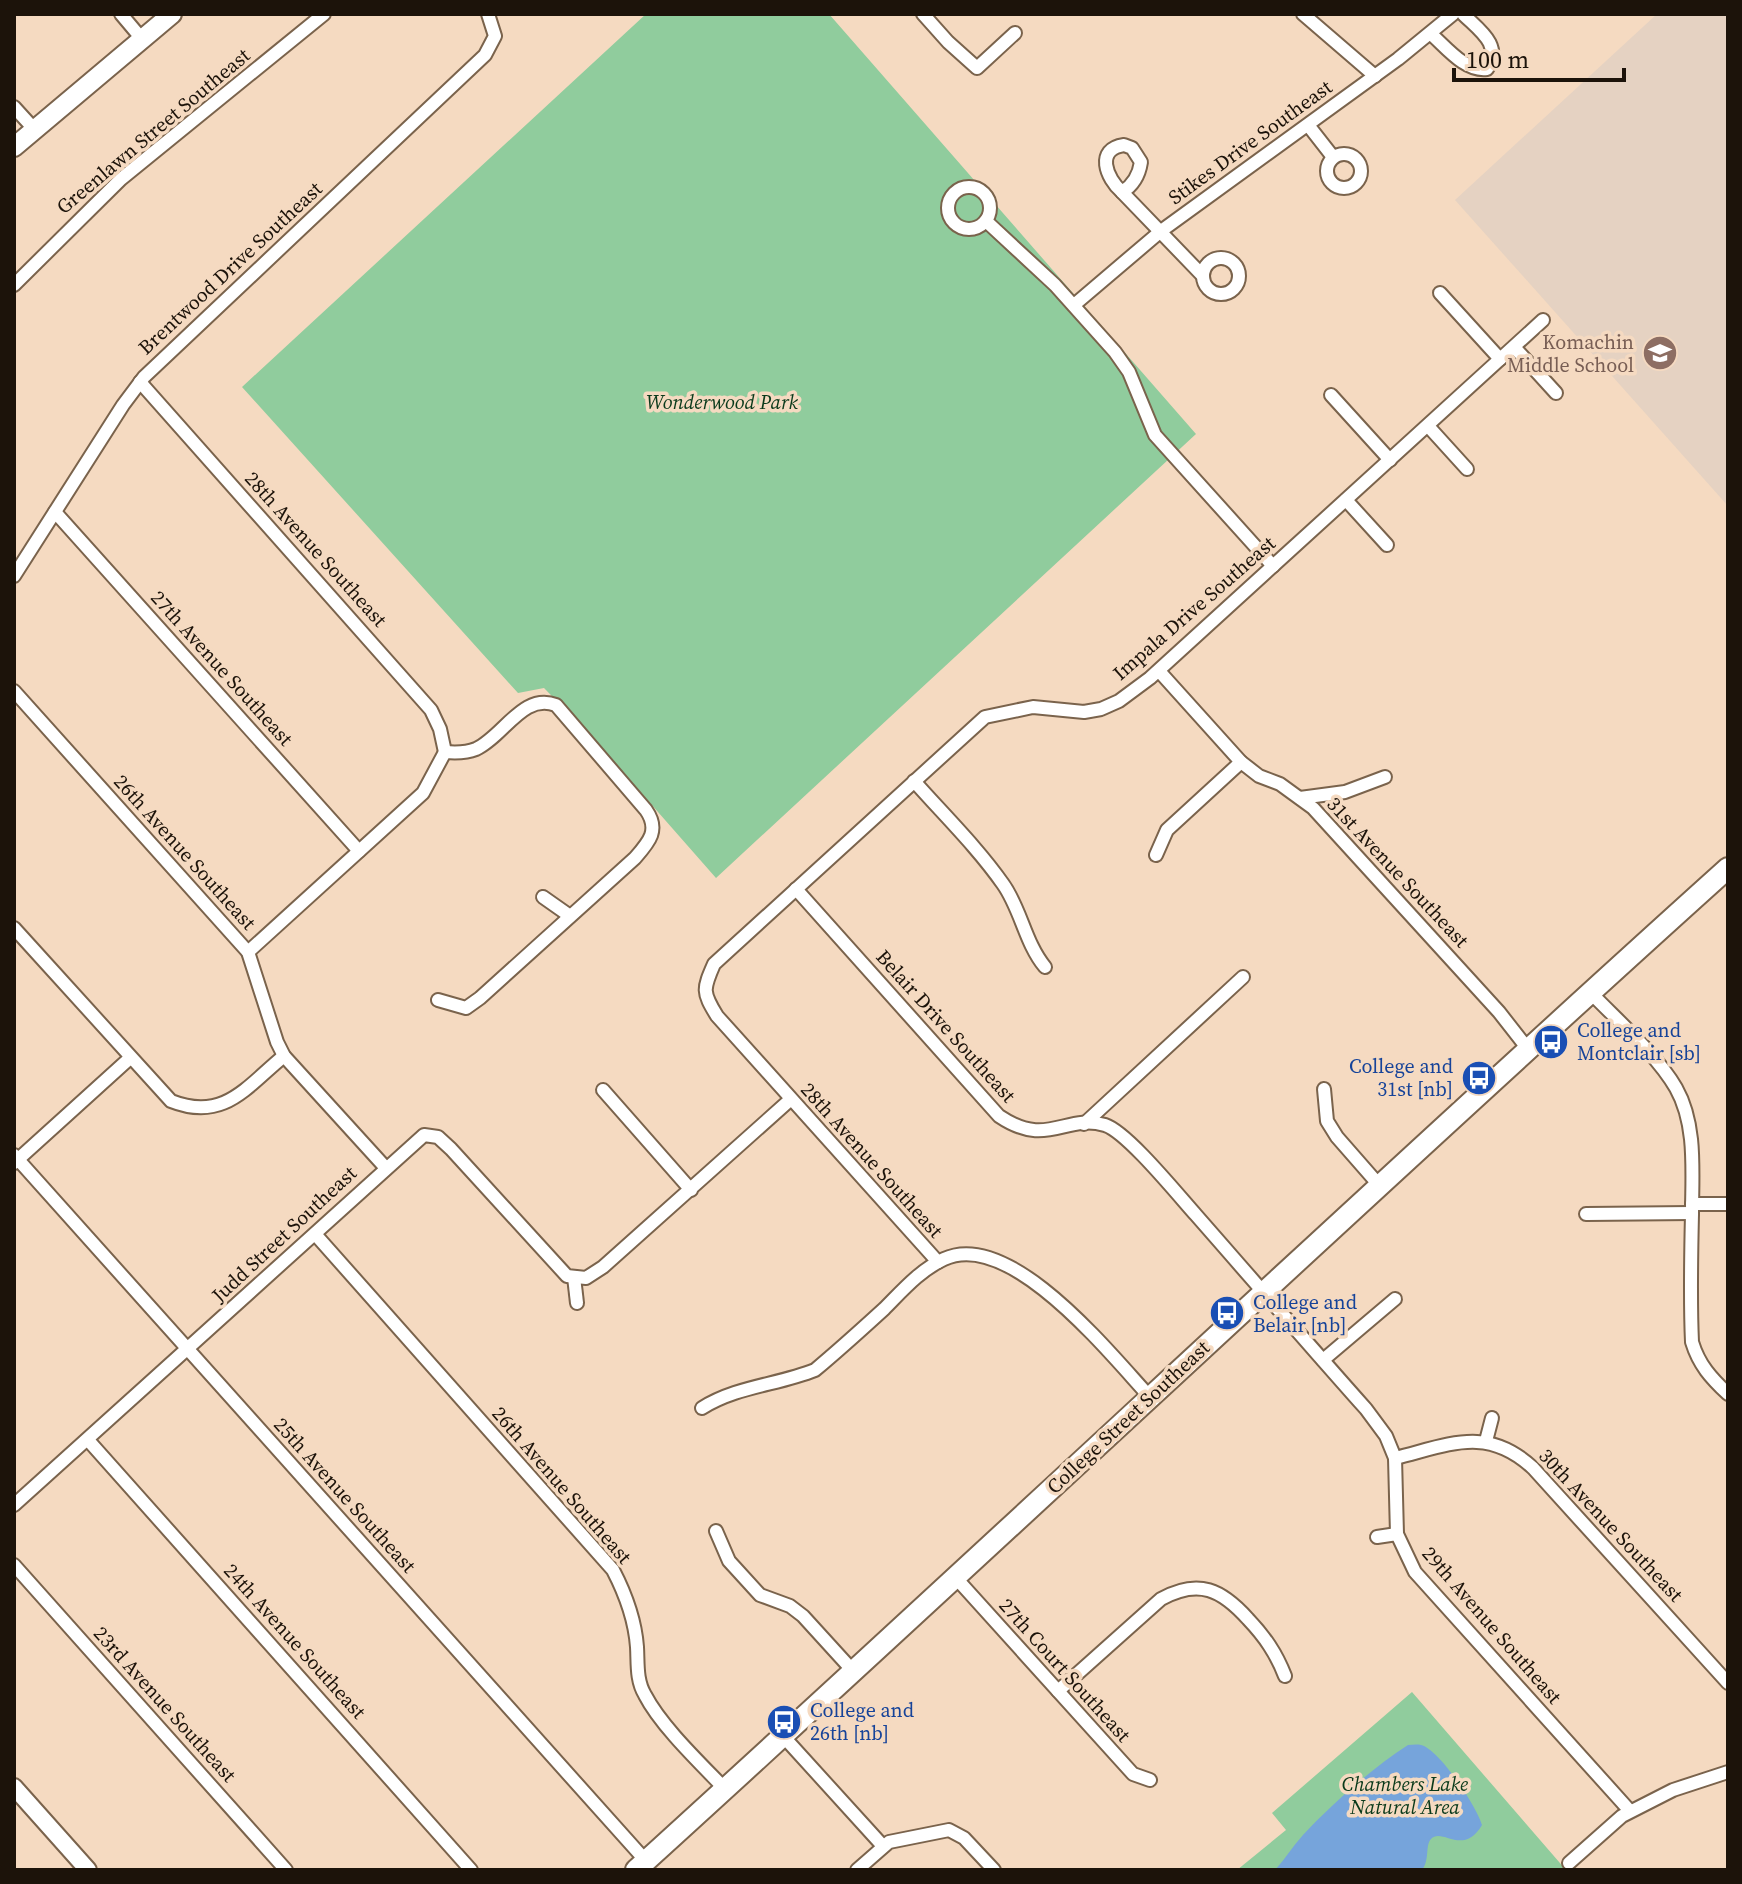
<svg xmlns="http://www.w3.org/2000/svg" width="1742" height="1884" viewBox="0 0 1742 1884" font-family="'Source Serif 4',serif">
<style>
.education{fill:#e5d2c2}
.green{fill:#90cc9d}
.water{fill:#76a4db}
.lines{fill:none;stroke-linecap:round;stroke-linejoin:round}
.minor-casing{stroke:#7a634c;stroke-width:16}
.tertiary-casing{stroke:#7a634c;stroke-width:20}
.secondary-casing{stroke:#7a634c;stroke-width:22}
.primary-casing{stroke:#7a634c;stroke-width:24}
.minor{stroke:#fff;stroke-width:12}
.tertiary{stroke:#fff;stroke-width:16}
.secondary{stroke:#fff;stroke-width:18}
.primary{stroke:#fff;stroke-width:20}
.labels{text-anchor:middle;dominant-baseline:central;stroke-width:7;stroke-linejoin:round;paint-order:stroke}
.street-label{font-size:20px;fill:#1c130a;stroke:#f5dac1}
.education-label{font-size:20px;fill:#785e54;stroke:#f5dac1;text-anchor:end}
.park-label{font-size:20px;font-style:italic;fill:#09391a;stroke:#f5dac1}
.transit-label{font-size:20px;fill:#164399;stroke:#f5dac1;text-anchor:start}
</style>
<rect width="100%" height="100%" fill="#f5dac1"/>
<polygon class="education" points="1657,14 1728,14 1728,506 1455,200"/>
<g class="green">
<polygon points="646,14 829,14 1196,434 716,878 593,738 544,688 518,693 242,387"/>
<polygon points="1412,1692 1566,1870 1237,1870 1286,1830 1272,1813"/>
</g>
<path class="water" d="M1408 1745C1412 1745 1416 1744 1421 1745 1439 1749 1477 1807 1482 1825 1463 1857 1442 1827 1431 1839 1425 1845 1430 1860 1422 1870H1275C1285 1859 1293 1846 1303 1835 1332 1804 1372 1768 1408 1745Z"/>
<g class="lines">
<g class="minor-casing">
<g id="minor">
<polyline points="121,14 142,39"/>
<polyline points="923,14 948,42 977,68 1015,33"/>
<polyline points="1303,14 1375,76"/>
<path d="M1431 34C1446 47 1465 72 1487 69 1503 45 1479 30 1463 14"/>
<polyline points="14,107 34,129"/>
<polyline points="1308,125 1333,157"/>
<path d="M1124 145 1132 148 1141 162C1139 175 1134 185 1122 192 1106 178 1095 149 1124 145Z"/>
<circle cx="1344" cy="171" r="17"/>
<circle cx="969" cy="208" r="21"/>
<polyline points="1122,192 1203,276"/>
<polyline points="986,221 1055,285 1115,352 1129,372 1155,435 1273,566"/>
<circle cx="1221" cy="276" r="18"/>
<polyline points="14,285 121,179 324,14"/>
<polyline points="1440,293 1500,359"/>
<polyline points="1074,305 1161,231 1398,59 1453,14"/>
<polyline points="1514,347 1556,393"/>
<polyline points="140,382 431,710 440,729 445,752"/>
<polyline points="1331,395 1390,460"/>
<polyline points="1428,426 1467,469"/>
<polyline points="1346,500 1387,545"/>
<polyline points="55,512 359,851"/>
<polyline points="14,576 123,405 144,377 485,55 495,36 488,14"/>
<polyline points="1159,671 1241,762 1259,776 1280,784 1313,808 1499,1012 1528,1049"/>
<polyline points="14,691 248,952 277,1042 284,1056 385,1167"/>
<path d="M914 781C944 815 977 847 1003 884 1021 909 1025 943 1045 967"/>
<polyline points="1300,798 1345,792 1385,777"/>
<polyline points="1156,855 1167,830 1241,762"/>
<path d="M796 889 999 1116C1048 1149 1065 1113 1105 1125 1127 1132 1178 1195 1196 1215 1253 1280 1309 1345 1366 1409L1386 1436 1395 1458 1397 1534 1415 1572 1630 1811"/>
<polyline points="543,897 570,916"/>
<path d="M14 928 171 1101C224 1122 246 1087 284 1056"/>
<polyline points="248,952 423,793 445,752"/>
<path d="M1590 992C1617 1020 1657 1055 1676 1088 1697 1125 1692 1173 1692 1214 1691 1256 1690 1299 1692 1342 1699 1365 1711 1378 1728 1394"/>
<path d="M438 1000 466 1008 480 998 635 858C649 842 660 830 646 810L556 705C523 692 504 736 476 749 466 753 456 753 445 752"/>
<polyline points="1324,1089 1327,1121 1337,1137 1379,1185"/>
<polyline points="603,1090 691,1190"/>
<polyline points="1084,1124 1243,977"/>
<polyline points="14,1155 646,1861"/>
<polyline points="14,1163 130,1058"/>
<polyline points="1692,1204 1728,1204"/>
<polyline points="1586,1214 1692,1213"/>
<path d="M315 1234 613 1570C626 1595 635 1619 637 1647 638 1663 636 1680 645 1695 661 1726 700 1763 725 1789"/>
<path d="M938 1262 717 1016C702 992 703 989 714 964L985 717 1033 707 1084 712 1101 709 1119 701 1150 678 1543 320"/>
<polyline points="574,1277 577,1303"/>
<polyline points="1323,1360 1395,1299"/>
<path d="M702 1408C737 1386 778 1385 815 1370 839 1350 861 1330 884 1309 902 1291 920 1270 944 1259 1010 1228 1110 1354 1150 1397"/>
<polyline points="88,1440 471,1870"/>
<polyline points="1486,1441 1492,1418"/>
<path d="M1395 1458C1449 1445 1487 1425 1533 1468L1728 1683"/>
<polyline points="14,1505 424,1135 438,1137 451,1149 567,1276 586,1278 603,1267 791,1099"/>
<polyline points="716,1531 729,1561 760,1595 790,1606 803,1616 854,1672"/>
<polyline points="1377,1537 1397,1534"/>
<polyline points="14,1565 286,1870"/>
<polyline points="956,1578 1133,1774 1150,1780"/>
<path d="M1058 1691 1161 1599C1199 1578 1222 1590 1248 1619 1265 1637 1276 1653 1285 1676"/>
<polyline points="783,1736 882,1845"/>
<polyline points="1569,1863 1622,1816 1673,1790 1728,1772"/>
<polyline points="857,1870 889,1842 949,1830 964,1838 994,1870"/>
</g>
</g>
<g class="tertiary-casing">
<polyline id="tertiary" points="14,1787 88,1870"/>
</g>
<g class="secondary-casing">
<polyline id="secondary" points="14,147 172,14"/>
</g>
<g class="primary-casing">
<path id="primary" d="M636 1870C1002 1538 1361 1198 1728 868"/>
</g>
<use href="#minor" class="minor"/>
<use href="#tertiary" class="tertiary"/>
<use href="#secondary" class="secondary"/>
<use href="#primary" class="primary"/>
</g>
<defs>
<g id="school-disc" transform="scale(1.8)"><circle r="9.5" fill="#8d6e63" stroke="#f5dac1"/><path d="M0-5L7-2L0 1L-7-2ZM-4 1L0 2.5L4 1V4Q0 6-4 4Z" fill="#fff"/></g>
<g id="bus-disc" transform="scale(1.8)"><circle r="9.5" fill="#1a4fb4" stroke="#f5dac1"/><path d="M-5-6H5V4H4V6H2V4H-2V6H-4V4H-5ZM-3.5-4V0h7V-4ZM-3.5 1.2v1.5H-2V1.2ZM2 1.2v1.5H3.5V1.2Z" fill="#fff"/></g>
</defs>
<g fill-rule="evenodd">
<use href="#school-disc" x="1660" y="353"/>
<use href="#bus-disc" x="1551" y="1042"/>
<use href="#bus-disc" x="1479" y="1078"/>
<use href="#bus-disc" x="1227" y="1313"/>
<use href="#bus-disc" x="784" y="1722"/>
</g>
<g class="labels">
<g class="street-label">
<text transform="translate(153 131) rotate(-40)">Greenlawn Street Southeast</text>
<text transform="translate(1250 142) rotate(-36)">Stikes Drive Southeast</text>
<text transform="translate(230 268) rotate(-43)">Brentwood Drive Southeast</text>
<text transform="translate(316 549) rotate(48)">28th Avenue Southeast</text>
<text transform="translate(1194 608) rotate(-41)">Impala Drive Southeast</text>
<text transform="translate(222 668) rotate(48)">27th Avenue Southeast</text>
<text transform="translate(185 852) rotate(48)">26th Avenue Southeast</text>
<text transform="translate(1398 872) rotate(47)">31st Avenue Southeast</text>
<text transform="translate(946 1026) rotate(48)">Belair Drive Southeast</text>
<text transform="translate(872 1160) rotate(48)">28th Avenue Southeast</text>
<text transform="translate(284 1234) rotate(-43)">Judd Street Southeast</text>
<text transform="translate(1128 1417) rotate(-43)">College Street Southeast</text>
<text transform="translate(562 1485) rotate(49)">26th Avenue Southeast</text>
<text transform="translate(345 1495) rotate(48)">25th Avenue Southeast</text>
<text transform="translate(1611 1525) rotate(47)">30th Avenue Southeast</text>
<text transform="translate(1492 1625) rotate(49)">29th Avenue Southeast</text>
<text transform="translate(295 1641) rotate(48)">24th Avenue Southeast</text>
<text transform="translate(1065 1670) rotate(48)">27th Court Southeast</text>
<text transform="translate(165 1704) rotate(48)">23rd Avenue Southeast</text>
</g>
<g class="education-label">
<text x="1634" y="342">Komachin<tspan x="1634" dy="23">Middle School</tspan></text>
</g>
<g class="park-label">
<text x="722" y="402">Wonderwood Park</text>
<text x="1405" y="1784">Chambers Lake<tspan x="1405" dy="23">Natural Area</tspan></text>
</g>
<g class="transit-label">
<text x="1577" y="1030">College and<tspan x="1577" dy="23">Montclair [sb]</tspan></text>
<text x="1453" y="1066" text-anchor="end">College and<tspan x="1453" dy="23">31st [nb]</tspan></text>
<text x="1253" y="1302">College and<tspan x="1253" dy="23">Belair [nb]</tspan></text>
<text x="810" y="1710">College and<tspan x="810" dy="23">26th [nb]</tspan></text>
</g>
</g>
<rect width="1742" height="1884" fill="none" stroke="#1c130a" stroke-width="32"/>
<path d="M1454 68v12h170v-12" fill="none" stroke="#1c130a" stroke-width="4"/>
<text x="1466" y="68" font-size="24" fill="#1c130a" stroke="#f5dac1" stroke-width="6" paint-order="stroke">100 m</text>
</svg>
